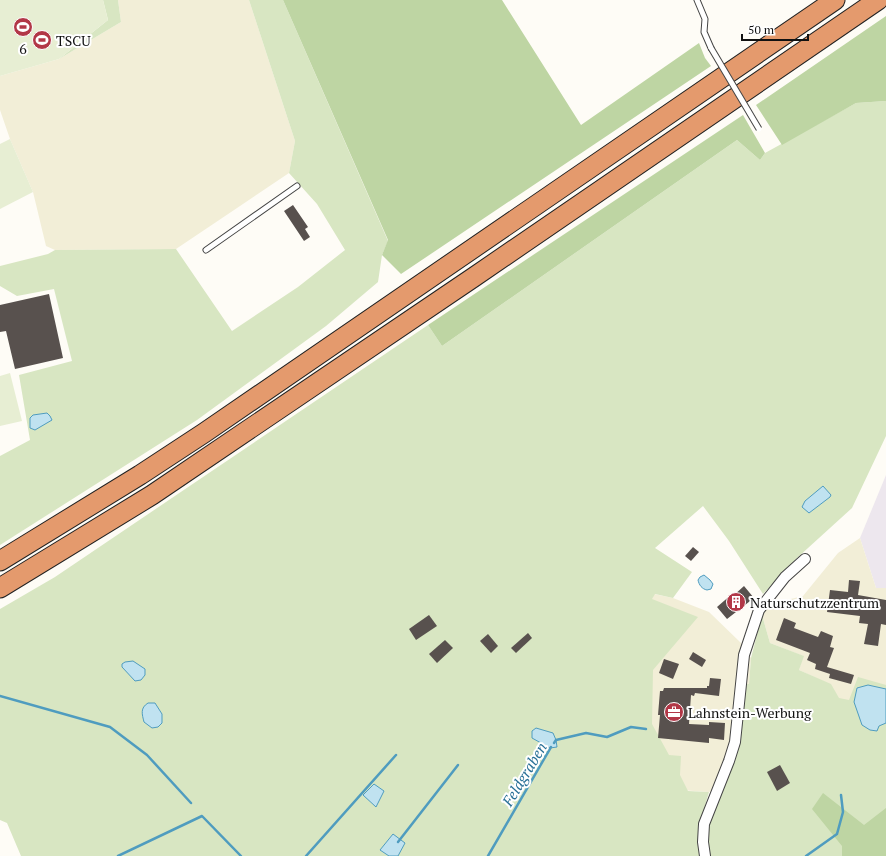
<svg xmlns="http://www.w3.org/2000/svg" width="886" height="856" viewBox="0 0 886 856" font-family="'PT Serif',serif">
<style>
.industrial{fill:#ede7ee}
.farmland{fill:#f2eed7}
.green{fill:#d8e6c2}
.forest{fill:#bed5a3}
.pitch{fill:#e7eed3}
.water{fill:#c0e2f0;stroke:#4f9cbf}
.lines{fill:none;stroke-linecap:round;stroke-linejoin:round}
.stream{stroke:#4f9cbf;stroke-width:2.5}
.building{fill:#58514e}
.service-casing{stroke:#444;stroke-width:7}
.minor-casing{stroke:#444;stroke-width:12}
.motorway-casing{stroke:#222;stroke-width:21}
.service{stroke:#fff;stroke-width:5}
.minor{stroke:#fff;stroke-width:10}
.motorway{stroke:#e49a6d;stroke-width:19}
.service-bridge-casing{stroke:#444;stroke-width:7;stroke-linecap:butt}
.service-bridge{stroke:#fff;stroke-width:5}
.labels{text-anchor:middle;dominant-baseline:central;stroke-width:4;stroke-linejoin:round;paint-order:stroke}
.poi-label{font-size:14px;fill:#111;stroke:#fff;text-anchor:start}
.water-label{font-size:15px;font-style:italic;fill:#276f96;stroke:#fff}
</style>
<rect width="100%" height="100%" fill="#fefcf6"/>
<polygon class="industrial" points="886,475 886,588 876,588 860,538"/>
<g class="farmland">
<polygon points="118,0 249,0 295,141 289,173 176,249 55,250 46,246 33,192 10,139 0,110 0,76 59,59 121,22"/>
<polygon points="860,538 876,588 886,588 886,724 850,720 831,685 799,670 803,656 770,643 762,615 770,604 803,596 838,553"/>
<polygon points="654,594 673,598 709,612 741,643 751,658 748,700 723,788 709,792 679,790 651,755 629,650"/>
</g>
<g class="green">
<polygon points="103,0 118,0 121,22 59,59 108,20"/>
<polygon points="249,0 283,0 388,241 382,255 378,282 326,326 197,420 0,545 0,456 30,440 19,375 72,361 54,289 17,296 0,286 0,266 48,254 55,250 176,249 232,331 298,287 345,250 317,204 289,173 295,141"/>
<polygon points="886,101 886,436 852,508 797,558 763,594 729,541 703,506 655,548 692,572 673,598 655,594 652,599 698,617 653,670 652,724 669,755 681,756 680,775 688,791 709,792 702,816 714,811 744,684 749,684 751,658 762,615 770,643 804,656 799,670 831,684 839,698 849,700 858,677 886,685 886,856 21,856 7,823 0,820 0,609 55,577 428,325 442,346 737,140 760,160 765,153 856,103"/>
</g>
<g class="forest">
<polygon points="283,0 502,0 581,125 699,43 705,58 711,66 401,274 382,255 388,240"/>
<polygon points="886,16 886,101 856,103 782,145 756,105"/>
<polygon points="743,115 765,153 760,160 737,140 442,346 428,325"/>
<polygon points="823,793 864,825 886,808 886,856 842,856 842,846 812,809"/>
</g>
<g class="pitch">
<polygon points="0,0 103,0 108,20 59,59 0,76"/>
<polygon points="10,139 33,192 0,209 0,144"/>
<polygon points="10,373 22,421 0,426 0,376"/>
</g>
<g class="water">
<polygon points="47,413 50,416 52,420 35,430 30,428 30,418 33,415"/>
<polygon points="823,486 831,495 830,497 809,513 802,507 805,501"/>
<path d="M704 575 710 580 713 584 711 589 707 590C702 589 699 585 698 580L700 577Z"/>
<polygon points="133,661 145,669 145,675 141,680 135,681 122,667 122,664 125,662"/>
<polygon points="868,685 886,689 886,723 879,726 877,731 870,730 862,725 854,702 857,688"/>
<path d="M148 703H155L162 714V723L158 727 152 728 144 722C142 714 140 708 148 703Z"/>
<polygon points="536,728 553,733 556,740 557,747 550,748 532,738 532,731"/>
<polygon points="374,784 384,791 376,807 363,795"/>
<polygon points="393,834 405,843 398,856 389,856 380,850"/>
</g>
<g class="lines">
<g class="stream">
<polyline points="0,696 110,727 147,755 191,803"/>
<polyline points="554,743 556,740 586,733 607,737 631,727 646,729"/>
<polyline points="398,842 458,765"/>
<polyline points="118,856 202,816 241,856"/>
<polyline points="306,856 396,755"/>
<polyline points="488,856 551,747"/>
<polyline points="806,856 837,834 843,812 841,795"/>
</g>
</g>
<g class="building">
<polygon points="293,205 308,227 305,229 310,237 304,241 284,211"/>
<polygon points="49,294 63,358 15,369 6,331 0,332 0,305"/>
<polygon points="693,547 699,552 691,561 685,556"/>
<polygon points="849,580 860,581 858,595 886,600 886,625 881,624 878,646 864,644 868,624 859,623 860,616 827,612 830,590 848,592"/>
<polygon points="744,586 754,598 727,619 717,607 732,594 733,596"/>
<polygon points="429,615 437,626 416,640 409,629"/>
<polygon points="784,618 796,623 794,628 818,637 821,631 833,636 830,647 834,648 827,667 854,675 851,684 829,678 830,674 815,669 816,664 807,660 810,653 776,640"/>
<polygon points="528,633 532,638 516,653 511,648"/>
<polygon points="488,634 498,646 491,653 480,641"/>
<polygon points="445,640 453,648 437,663 429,654"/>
<polygon points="693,652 706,660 702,667 689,659"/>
<polygon points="664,659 679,664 673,679 659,673"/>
<polygon points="710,678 721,679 719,696 695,693 694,696 691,695 689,724 709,725 709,722 725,723 724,740 709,738 709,743 658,738 660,715 658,715 660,691 663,691 664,688 707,688 707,686 709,686"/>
<polygon points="780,765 790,783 777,791 767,772"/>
</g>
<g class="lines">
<g class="service-casing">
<g id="service">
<polyline points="697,0 705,19 704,32 711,48"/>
<polyline points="206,250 297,186"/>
</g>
</g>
<g class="minor-casing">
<polyline id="minor" points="705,856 703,842 704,824 729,761 735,742 744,655 759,610 785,577 805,559"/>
</g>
<g class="motorway-casing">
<g id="motorway">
<polyline points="0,561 140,475 204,433 835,0"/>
<polyline points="0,588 152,495 474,277 878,0"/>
</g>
</g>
<use href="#service" class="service"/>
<use href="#minor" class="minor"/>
<use href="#motorway" class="motorway"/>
<g class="service-bridge-casing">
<polyline id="service-bridge" points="711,48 759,129"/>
</g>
<use href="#service-bridge" class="service-bridge"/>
</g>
<defs>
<g id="stadium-disc" transform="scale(1)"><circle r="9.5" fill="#b23747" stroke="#fff"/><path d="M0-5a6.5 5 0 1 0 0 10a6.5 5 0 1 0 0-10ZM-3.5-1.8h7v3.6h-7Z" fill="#fff"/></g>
<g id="building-disc" transform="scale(1)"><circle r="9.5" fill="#b23747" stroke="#fff"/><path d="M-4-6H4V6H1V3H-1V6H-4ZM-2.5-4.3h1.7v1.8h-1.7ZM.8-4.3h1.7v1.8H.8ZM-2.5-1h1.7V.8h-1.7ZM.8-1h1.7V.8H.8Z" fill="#fff"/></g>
<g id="office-disc" transform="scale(1)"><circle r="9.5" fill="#b23747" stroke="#fff"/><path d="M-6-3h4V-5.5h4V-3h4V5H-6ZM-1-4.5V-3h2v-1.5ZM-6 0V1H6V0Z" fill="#fff"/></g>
</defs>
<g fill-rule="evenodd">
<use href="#stadium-disc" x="23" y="27"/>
<use href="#stadium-disc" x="42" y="40"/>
<use href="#building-disc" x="736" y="602"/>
<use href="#office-disc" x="674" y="712"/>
</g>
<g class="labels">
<g class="poi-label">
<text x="56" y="40">TSCU</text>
<text x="23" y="48" text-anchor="middle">6</text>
<text x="750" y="602">Naturschutzzentrum</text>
<text x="688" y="712">Lahnstein-Werbung</text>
</g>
<g class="water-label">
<text transform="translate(524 774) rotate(-59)">Feldgraben</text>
</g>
</g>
<path d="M742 34v6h66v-6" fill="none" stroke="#111111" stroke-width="2"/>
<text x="748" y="34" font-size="12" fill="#111111" stroke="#ffffff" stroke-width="3" paint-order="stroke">50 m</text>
</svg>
